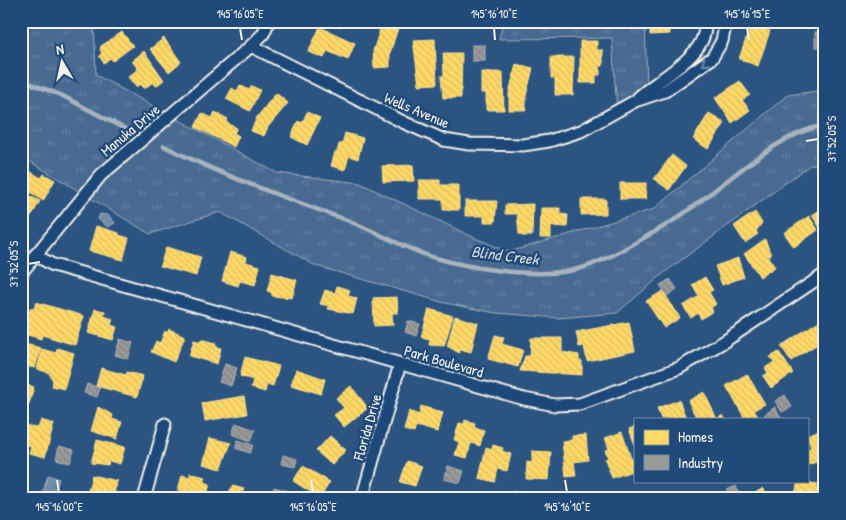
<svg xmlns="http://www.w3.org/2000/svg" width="846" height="520" viewBox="0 0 846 520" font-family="'Patrick Hand',sans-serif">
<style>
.park{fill:url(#park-tufts);stroke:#9eaebc}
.water{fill:url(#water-ripples);stroke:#a7b4c0}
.homes{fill:url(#homes-back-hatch);stroke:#fce08d}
.industry{fill:url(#industry-back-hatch);stroke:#b4b3b1}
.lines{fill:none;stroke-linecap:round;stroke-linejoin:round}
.stream{stroke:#a7b4c0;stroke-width:4.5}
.minor-casing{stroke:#f4f1e8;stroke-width:15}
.minor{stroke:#1f4a7a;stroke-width:11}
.oneway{stroke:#748da6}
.ticks{fill:none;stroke:#f4f1e8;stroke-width:2}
.labels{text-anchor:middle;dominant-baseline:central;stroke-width:5;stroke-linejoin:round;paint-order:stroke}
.street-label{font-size:15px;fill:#f4f1e8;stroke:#1f4a7a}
.water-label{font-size:16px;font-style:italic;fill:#dadddb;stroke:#1f4a7a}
.neatline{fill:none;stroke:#f4f1e8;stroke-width:2}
.ticks-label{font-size:12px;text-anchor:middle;fill:#f4f1e8}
</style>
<defs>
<pattern id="park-tufts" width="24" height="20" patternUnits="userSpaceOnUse" patternTransform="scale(1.25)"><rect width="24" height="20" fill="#496b90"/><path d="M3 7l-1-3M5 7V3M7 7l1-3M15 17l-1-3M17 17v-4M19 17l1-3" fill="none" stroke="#6481a0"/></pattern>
<pattern id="water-ripples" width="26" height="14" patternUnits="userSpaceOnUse" patternTransform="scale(1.25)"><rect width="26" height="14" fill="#738ca6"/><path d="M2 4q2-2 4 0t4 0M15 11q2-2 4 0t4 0" fill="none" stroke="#647484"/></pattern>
<pattern id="homes-back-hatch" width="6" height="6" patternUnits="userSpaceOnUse" patternTransform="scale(1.25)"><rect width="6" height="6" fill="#ffd966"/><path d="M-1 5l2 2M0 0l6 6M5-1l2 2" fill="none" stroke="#dbbc60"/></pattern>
<pattern id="industry-back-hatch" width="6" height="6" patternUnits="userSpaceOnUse" patternTransform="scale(1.25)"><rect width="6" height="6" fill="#999"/><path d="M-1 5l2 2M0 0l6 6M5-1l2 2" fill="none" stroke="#818180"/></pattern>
</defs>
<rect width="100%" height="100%" fill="#2c5481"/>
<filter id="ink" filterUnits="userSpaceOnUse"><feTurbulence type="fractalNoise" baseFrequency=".02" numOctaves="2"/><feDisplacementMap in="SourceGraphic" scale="10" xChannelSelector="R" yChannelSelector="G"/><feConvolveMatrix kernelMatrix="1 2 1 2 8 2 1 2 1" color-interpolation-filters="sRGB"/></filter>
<g filter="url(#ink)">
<g class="park">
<polygon points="21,21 94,21 96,75 277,173 360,183 475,238 509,252 654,209 787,95 825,90 825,163 810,165 664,273 617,313 559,318 496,313 445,303 316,266 220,212 150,234 21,156"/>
<polygon points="503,21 645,21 647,88 617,112 612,38 499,39"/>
</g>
<g class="water">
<polygon points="100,214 108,215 115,223 108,227 98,219"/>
<polygon points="48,475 59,479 53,498 42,495"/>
</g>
<g class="homes">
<polygon points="226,21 238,21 232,27"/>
<polygon points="321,21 340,21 340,27 321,24"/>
<polygon points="650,21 666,21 666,24 670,24 670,34 650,35"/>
<polygon points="382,23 398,28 390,53 390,67 374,68 373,51"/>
<polygon points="751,24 770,31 758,66 739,59"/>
<polygon points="320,27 355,43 348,60 327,51 324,58 308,52"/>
<polygon points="122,32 133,46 113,61 110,58 104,63 99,56 102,53 100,50 101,46"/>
<polygon points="164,38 181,62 169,72 150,49"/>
<polygon points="435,39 437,84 419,85 413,40"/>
<polygon points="580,41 597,41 597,50 603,50 603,66 600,66 600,75 596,75 596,83 580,83"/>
<polygon points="144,51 164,80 156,86 153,82 144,89 140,84 136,87 128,77 138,69 132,61"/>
<polygon points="443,53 462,53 461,98 443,98 441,76 444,76"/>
<polygon points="551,57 574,57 573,95 555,95 555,78 551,78"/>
<polygon points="516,64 533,68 526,96 526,110 509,110 509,93"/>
<polygon points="481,72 503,72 504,110 486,110 486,93 481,93"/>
<polygon points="740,81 750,95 742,100 750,110 732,123 715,98"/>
<polygon points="240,85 249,90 252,86 260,90 250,111 226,99 232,88 237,91"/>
<polygon points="276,93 288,103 268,127 264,136 251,131 257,117"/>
<polygon points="215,112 228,119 226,122 237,128 234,133 239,136 234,147 195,127 202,113 212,118"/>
<polygon points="307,112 320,118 307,145 291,137 298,121 302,123"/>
<polygon points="709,113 725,123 708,149 693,139"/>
<polygon points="345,133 363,138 358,159 349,156 345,170 331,166 335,152 337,152 339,144 342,144"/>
<polygon points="672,155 686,166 669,190 654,179"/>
<polygon points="413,165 414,181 383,182 382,166"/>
<polygon points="21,166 41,178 44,174 55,180 43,201 21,185"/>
<polygon points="419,180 440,180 440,185 459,185 459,210 443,210 443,199 419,199"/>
<rect x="620" y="183" width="26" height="16"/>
<polygon points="28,195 40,201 31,217 21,212 21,200 25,202"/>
<polygon points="581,199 606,199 606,214 581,215"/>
<polygon points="465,201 497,201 495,222 484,222 484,216 465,216"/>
<polygon points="533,204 532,236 522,236 519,234 517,214 505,214 505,205"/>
<polygon points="825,207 825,230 822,231 812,215"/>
<polygon points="541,208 560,208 560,214 568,215 567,227 551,226 551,238 540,238"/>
<polygon points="755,212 762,223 756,231 758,234 745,243 734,226"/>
<polygon points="809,216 818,230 794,247 784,233"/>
<polygon points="96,226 119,233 119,235 129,238 123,260 89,251"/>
<polygon points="765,239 771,255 768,257 775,267 760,277 744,254"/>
<polygon points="166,247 201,257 196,276 160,266"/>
<polygon points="230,252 247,257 246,262 260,266 255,285 240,281 238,286 222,281"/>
<polygon points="738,258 744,277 722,285 715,266"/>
<polygon points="272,273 297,280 292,298 272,296 272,293 267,291"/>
<polygon points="705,277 713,290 709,292 716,304 711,308 713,311 701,319 698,313 691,318 683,306 699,296 692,285"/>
<polygon points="337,286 350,290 348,296 357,298 353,314 328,309 329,306 320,304 325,290 335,293"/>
<polygon points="663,291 680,318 664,328 646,301"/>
<polygon points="397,297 398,313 392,313 393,325 374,326 373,298"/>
<polygon points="36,302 84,316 75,345 42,335 41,339 21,333 24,319 27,320 30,308 34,309"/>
<polygon points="95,309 105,311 104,316 113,319 111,325 117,327 113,340 88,333"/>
<polygon points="429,309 453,316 444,346 429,345 430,339 421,337"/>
<polygon points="455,316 478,323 471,352 460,349 459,353 447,346"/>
<polygon points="825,317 825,339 791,361 781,346"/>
<polygon points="629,322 635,351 587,361 584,346 579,347 576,332"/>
<polygon points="169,329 185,336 174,362 151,352 156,341 160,343 165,331 167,333"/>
<polygon points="495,335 504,337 502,344 523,350 518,367 488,359"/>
<polygon points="531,338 562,338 562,352 579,355 579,361 582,361 582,375 520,371 525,356 530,356"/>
<polygon points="201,339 216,343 215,346 221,348 217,364 189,356 194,340 201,342"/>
<polygon points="21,343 41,348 35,368 21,365"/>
<polygon points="57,348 74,353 64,389 52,386 53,381 49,373 37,369 42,349 56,353"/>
<polygon points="779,352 793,373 771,388 763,376 768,373 765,368 774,362 770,357"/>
<polygon points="245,357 279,366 273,386 267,384 265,392 251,388 253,380 240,376"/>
<polygon points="825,364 825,382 820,380"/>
<polygon points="101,368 126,375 127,372 143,376 137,397 96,386"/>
<polygon points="296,369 325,379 321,394 291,385"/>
<polygon points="747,374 765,404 754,410 758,416 753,419 745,419 726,386"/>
<polygon points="21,383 34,387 29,404 21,402"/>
<polygon points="351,386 368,408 344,427 334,415 344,408 336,398"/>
<polygon points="704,392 717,419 723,415 725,419 697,419 688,401"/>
<polygon points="244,396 247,414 205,421 202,403"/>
<polygon points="679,400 686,418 661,419 657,408"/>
<polygon points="421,406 443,413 437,432 416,426 414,433 404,430 409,411 419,415"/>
<polygon points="98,407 113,415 112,419 122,422 117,439 91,431"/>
<polygon points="21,416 26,418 22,433 21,433"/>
<polygon points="41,420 54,424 45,457 29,453 31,446 23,444 22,438 25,425 38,428"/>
<polygon points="465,420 475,423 474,427 484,430 480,446 471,443 467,458 455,455 459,442 454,440 459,423 464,424"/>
<polygon points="635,427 635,445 629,429"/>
<polygon points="822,429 825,436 825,459 808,465 807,449 811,448 807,435"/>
<polygon points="622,432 635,470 612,478 605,459 608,458 605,450 609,449 605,438"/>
<polygon points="586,435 588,460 574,462 576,476 566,477 562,441 572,440 572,436"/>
<polygon points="330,436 346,450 332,465 316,451"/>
<polygon points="210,438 231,443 221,469 203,464"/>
<polygon points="97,440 125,447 120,464 109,461 108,465 91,463"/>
<polygon points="493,445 503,448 502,451 511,454 507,471 498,469 495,482 479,478 486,447 492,449"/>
<polygon points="532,451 551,452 549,480 526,479 527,462 532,463"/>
<polygon points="407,461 422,466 415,486 400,482"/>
<polygon points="303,466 330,482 320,498 293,481"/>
<polygon points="21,467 27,469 21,487"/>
<polygon points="190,473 205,477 205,482 210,484 206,498 178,490 182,475 190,477"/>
<polygon points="92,475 117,481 113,499 96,499 97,494 88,491"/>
<polygon points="798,481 818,484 816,489 820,490 818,499 794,499"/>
<polygon points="233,486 244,489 242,494 249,496 249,499 224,499"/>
<polygon points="763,488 770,499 750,499 749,497"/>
<polygon points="399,493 417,499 393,499"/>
</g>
<g class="industry">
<rect x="815" y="32" width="10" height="15"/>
<rect x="472" y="45" width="13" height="16"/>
<polygon points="670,279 677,289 667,296 660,285"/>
<polygon points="408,321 420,324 416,336 405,332"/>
<polygon points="120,339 133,343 128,359 115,355"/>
<polygon points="225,364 237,368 231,386 219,382"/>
<polygon points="87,384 100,388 97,397 84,393"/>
<polygon points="785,395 792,407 782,412 775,401"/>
<polygon points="775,407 782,419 767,419 764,415"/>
<polygon points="236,423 255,430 251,441 232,434"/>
<polygon points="238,440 253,445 250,453 235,448"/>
<polygon points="59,446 74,450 70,463 56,459"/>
<polygon points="283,455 297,459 295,467 281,464"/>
<polygon points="448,466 464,471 460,483 444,479"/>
<polygon points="736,486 740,498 731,499 727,490"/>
<polygon points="274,487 288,491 285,499 271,499"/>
<polygon points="512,491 524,493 523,499 511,499"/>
</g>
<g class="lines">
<g class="stream">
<polyline points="21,80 61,95 127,130"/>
<path d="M164 146C223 176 286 198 349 221 377 232 404 248 432 257 473 269 541 280 582 268 610 259 638 241 663 227 714 198 767 136 825 125"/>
</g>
<g class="minor-casing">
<g id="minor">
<polyline points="251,46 405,123 444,140 469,144 523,145 549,141 581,131 635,101 665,91 712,58 722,41 726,21"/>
<path d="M638 98C658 78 712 54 704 21"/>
<polyline points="35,255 53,265 524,399 555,405 580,404 679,368 725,341 825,274"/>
<polyline points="21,273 101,175 251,46 263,34 269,21"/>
<polyline points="144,499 165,424"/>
<polyline points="362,499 400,364"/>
</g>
</g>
<use href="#minor" class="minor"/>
</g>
<defs><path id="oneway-chevron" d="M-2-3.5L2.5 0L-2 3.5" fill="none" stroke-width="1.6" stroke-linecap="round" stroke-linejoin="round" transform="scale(1.25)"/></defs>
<use class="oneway" href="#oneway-chevron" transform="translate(705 63) rotate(141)"/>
</g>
<path class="ticks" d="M240 28 242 40M494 28 495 40M747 28 749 40M806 141 818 139M28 264 40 262M57 480 59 492M311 480 313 492M565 480 567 492"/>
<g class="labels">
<g class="street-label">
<text transform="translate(417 110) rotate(23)">Wells Avenue</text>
<text transform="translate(130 130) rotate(-40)">Manuka Drive</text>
<text transform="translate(444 361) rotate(16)">Park Boulevard</text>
<text transform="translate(367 427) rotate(-74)">Florida Drive</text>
</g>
<g class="water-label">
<text transform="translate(505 255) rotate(7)">Blind Creek</text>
</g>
</g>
<rect width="846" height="520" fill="none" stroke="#1f4a7a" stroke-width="55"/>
<rect x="634" y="418" width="175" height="65" fill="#1f4a7a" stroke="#748da6"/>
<rect x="644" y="430" width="25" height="15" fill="#ffd966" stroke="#748da6"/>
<text x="678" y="442" font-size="15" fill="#f4f1e8">Homes</text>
<rect x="644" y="455" width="25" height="15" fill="#999999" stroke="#748da6"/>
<text x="678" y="468" font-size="15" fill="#f4f1e8">Industry</text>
<g transform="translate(62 62) rotate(351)" stroke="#1f4a7a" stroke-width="4" paint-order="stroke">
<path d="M0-4L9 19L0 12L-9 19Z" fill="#f4f1e8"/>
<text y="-8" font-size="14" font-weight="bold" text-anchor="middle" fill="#f4f1e8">N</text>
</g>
<rect x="28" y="28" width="790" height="464" class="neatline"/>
<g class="ticks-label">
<text x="240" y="18">145°16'05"E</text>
<text x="494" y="18">145°16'10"E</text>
<text x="747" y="18">145°16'15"E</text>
<text transform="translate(832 139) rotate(-90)" y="4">37°52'05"S</text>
<text transform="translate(14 264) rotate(-90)" y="4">37°52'05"S</text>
<text x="59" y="511">145°16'00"E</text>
<text x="313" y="511">145°16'05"E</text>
<text x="567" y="511">145°16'10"E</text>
</g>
</svg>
